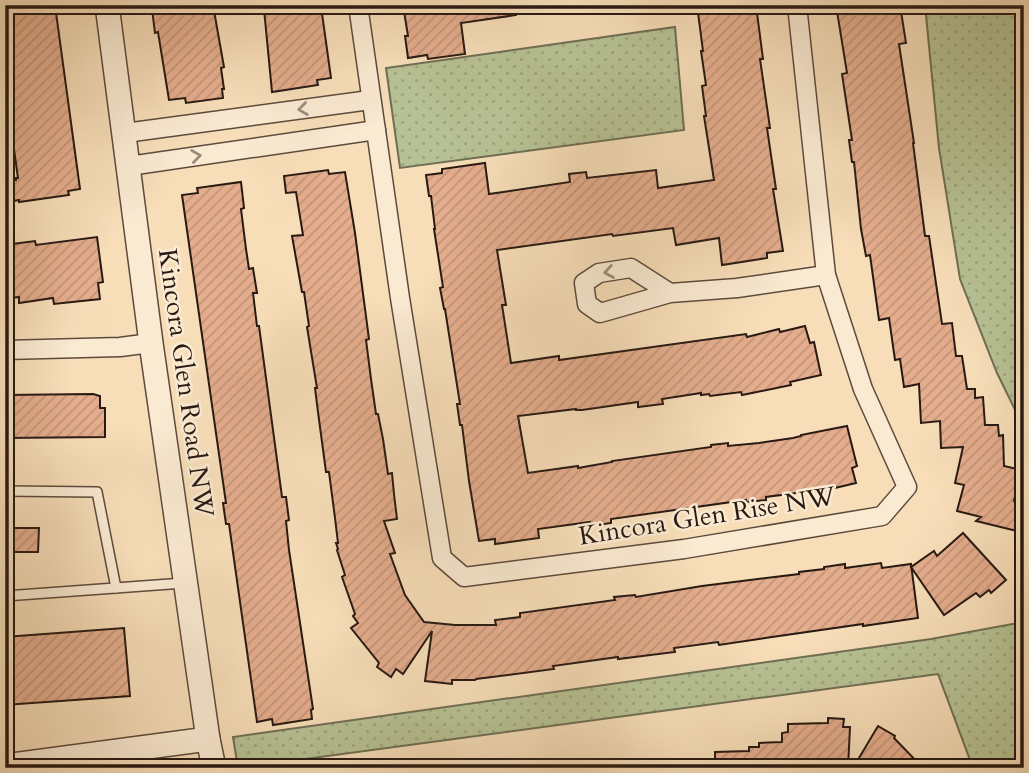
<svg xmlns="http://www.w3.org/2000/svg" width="1029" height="773" viewBox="0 0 1029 773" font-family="Cardo,serif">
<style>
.park{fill:url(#park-dots);stroke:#706e54;stroke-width:2}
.building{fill:url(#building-hatch);stroke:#281a13;stroke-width:2}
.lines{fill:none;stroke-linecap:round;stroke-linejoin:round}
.service-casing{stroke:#5c4b3c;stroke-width:12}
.minor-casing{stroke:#5c4b3c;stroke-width:21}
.tertiary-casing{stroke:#5c4b3c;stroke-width:26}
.service{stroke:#faead2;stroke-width:9}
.minor{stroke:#faead2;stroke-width:18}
.tertiary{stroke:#faead2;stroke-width:23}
.oneway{stroke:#9c8c7c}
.labels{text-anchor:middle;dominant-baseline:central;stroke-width:5;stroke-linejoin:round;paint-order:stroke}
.street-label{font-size:26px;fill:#281a13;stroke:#faead2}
</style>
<defs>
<pattern id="park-dots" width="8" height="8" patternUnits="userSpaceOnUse" patternTransform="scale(1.75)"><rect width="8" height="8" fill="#b7c294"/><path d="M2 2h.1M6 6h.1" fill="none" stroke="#9da67f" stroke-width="1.8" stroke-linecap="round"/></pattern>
<pattern id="building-hatch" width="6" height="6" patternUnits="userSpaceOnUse" patternTransform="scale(1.75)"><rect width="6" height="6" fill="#e4ad8d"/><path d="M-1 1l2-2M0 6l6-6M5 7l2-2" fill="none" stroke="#c49479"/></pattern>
</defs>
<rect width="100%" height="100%" fill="#f7deb9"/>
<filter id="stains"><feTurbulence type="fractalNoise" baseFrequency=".00286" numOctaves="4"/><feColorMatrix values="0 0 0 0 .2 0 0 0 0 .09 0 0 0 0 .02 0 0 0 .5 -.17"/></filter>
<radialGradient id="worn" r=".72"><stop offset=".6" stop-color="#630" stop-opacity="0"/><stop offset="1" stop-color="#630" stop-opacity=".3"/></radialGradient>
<g class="park">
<polygon points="925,5 1024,5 1024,428 997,373 960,279 939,148"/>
<polygon points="675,27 684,130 400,168 386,68"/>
<polygon points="1024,622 1024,768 973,768 938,674 238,768 233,737 931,639"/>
</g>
<g class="building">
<polygon points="5,5 55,5 80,189 68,191 69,195 19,202 19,200 13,201 10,180 16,180 16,178 18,178 12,135 8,136 5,115 5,102 9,102 7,91 10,91 5,58"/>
<polygon points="176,5 213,5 224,67 221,68 224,89 222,89 223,98 186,103 185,98 169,100 158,32 155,33 152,9"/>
<polygon points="290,5 305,5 305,8 321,6 331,78 317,80 318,85 272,92 264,9"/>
<polygon points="420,5 515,5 516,15 461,23 465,54 428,59 427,55 408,58 405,36 408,36 404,11 420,9"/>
<polygon points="697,5 756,5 763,59 760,59 770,128 767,128 776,189 773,189 783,251 767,253 767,258 722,265 719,238 676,245 673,228 613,236 612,234 497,250 506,305 502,305 511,363 559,356 559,360 746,334 747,337 779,329 780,332 805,326 810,343 814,342 821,375 790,382 791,385 742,395 741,392 710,396 709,394 701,395 701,393 662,399 663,404 638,407 638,402 582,410 576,410 576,409 518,416 528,473 578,466 578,468 612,462 612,461 711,447 711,445 728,443 728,446 759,443 793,438 801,436 801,435 847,426 857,466 852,468 856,483 835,488 766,497 766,500 746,502 746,500 611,519 611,523 590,526 590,522 538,529 539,538 495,544 495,539 479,541 469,481 462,425 460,425 457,404 460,404 445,309 444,309 440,288 443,287 434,229 435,229 431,196 429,196 426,175 442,173 442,169 485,163 489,194 570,182 569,174 586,172 587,178 656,170 658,188 714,180 704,116 706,116 702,86 706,85 701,51 703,51"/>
<polygon points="836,5 900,5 906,43 899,44 914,143 913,143 925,236 929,236 942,324 952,323 956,356 962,356 967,389 975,389 975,398 983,397 985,425 998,425 999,436 1003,435 1004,466 1021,470 1014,501 1019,502 1016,513 1021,514 1017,531 976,521 981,517 957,511 964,485 955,483 963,447 941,448 940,421 921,423 919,384 904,387 900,359 895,360 889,318 879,320 870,255 866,256 861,229 854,162 852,162 849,140 852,140 842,74 847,73"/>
<polygon points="328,170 329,174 345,172 355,233 369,339 366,340 371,379 376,414 378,414 383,439 388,474 392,473 394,494 397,519 384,521 395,553 390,554 405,595 424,622 455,625 496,625 495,620 520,617 520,613 615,600 614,597 635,595 636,597 702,586 799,574 799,572 824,569 824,567 845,564 845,568 881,563 882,568 911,564 918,618 863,626 863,624 772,637 719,645 718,642 674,648 675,652 618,659 618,657 553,666 554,669 476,679 475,680 452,680 452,684 425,681 432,631 403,674 396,669 391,677 377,667 379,663 351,628 358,623 353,616 355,614 342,577 345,575 337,550 338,549 336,543 338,543 335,518 329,472 326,472 318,412 315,388 317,388 307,327 309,326 304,292 302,292 292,236 303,235 296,192 286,193 284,176"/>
<polygon points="241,182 244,208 241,209 246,249 249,269 253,268 257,293 253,293 257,326 259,326 282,497 286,497 289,520 286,521 289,550 313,709 311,710 312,719 273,725 272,719 257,722 229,524 226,524 223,503 226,503 182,195 198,193 197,188"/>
<polygon points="97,237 103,282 98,283 100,299 54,304 53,298 19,303 19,297 5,299 5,245 35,241 36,245"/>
<polygon points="93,394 100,396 100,408 105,408 105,437 5,438 5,395"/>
<polygon points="11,528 39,528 38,552 11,552"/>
<polygon points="963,533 1006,580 991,593 989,590 980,597 976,593 944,615 911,567 934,551 937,556"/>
<polygon points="124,628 130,696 5,705 5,637"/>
<polygon points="828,718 844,719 843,727 850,727 848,768 715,768 715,752 749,751 749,747 759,747 759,743 782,742 782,733 788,732 788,724 828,723"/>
<polygon points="878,726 895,736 894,738 923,768 853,768"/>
</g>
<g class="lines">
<g class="service-casing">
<g id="service">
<polyline points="5,491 97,492 116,588"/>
<polyline points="5,596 184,583"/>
</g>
</g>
<g class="minor-casing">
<g id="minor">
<polyline points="358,5 400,298 442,558 464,577 684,549 882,516 907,487 863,389 826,275 797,5"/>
<polyline points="125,133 370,100"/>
<polyline points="129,166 376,130"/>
<polyline points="670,293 631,268 599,273 584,283 587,304 600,313 670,293 737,288 826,275"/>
<polyline points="5,350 120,347 151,343"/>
</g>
</g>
<g class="tertiary-casing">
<g id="tertiary">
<polyline points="107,5 151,343 208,739 214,768"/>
<polyline points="5,766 208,739"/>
</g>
</g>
<use href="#service" class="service"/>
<use href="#minor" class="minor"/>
<use href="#tertiary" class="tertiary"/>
</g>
<defs><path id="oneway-chevron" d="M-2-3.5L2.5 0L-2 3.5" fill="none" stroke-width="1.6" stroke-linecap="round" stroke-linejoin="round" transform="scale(1.75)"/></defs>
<g class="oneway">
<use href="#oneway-chevron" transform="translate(303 109) rotate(172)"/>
<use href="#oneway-chevron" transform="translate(196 156) rotate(-8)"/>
<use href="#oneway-chevron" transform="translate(609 272) rotate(170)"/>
</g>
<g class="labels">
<g class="street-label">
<text transform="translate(186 383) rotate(82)">Kincora Glen Road NW</text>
<text transform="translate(707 516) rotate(-9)">Kincora Glen Rise NW</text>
</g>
</g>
<rect width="1029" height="773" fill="none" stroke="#f7deb9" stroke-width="28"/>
<rect x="7" y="7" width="1015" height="759" fill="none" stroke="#281a13" stroke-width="3.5"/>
<rect x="14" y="14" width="1001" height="745" fill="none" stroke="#281a13" stroke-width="2"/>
<rect width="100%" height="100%" filter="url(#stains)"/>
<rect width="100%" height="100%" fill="url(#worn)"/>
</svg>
